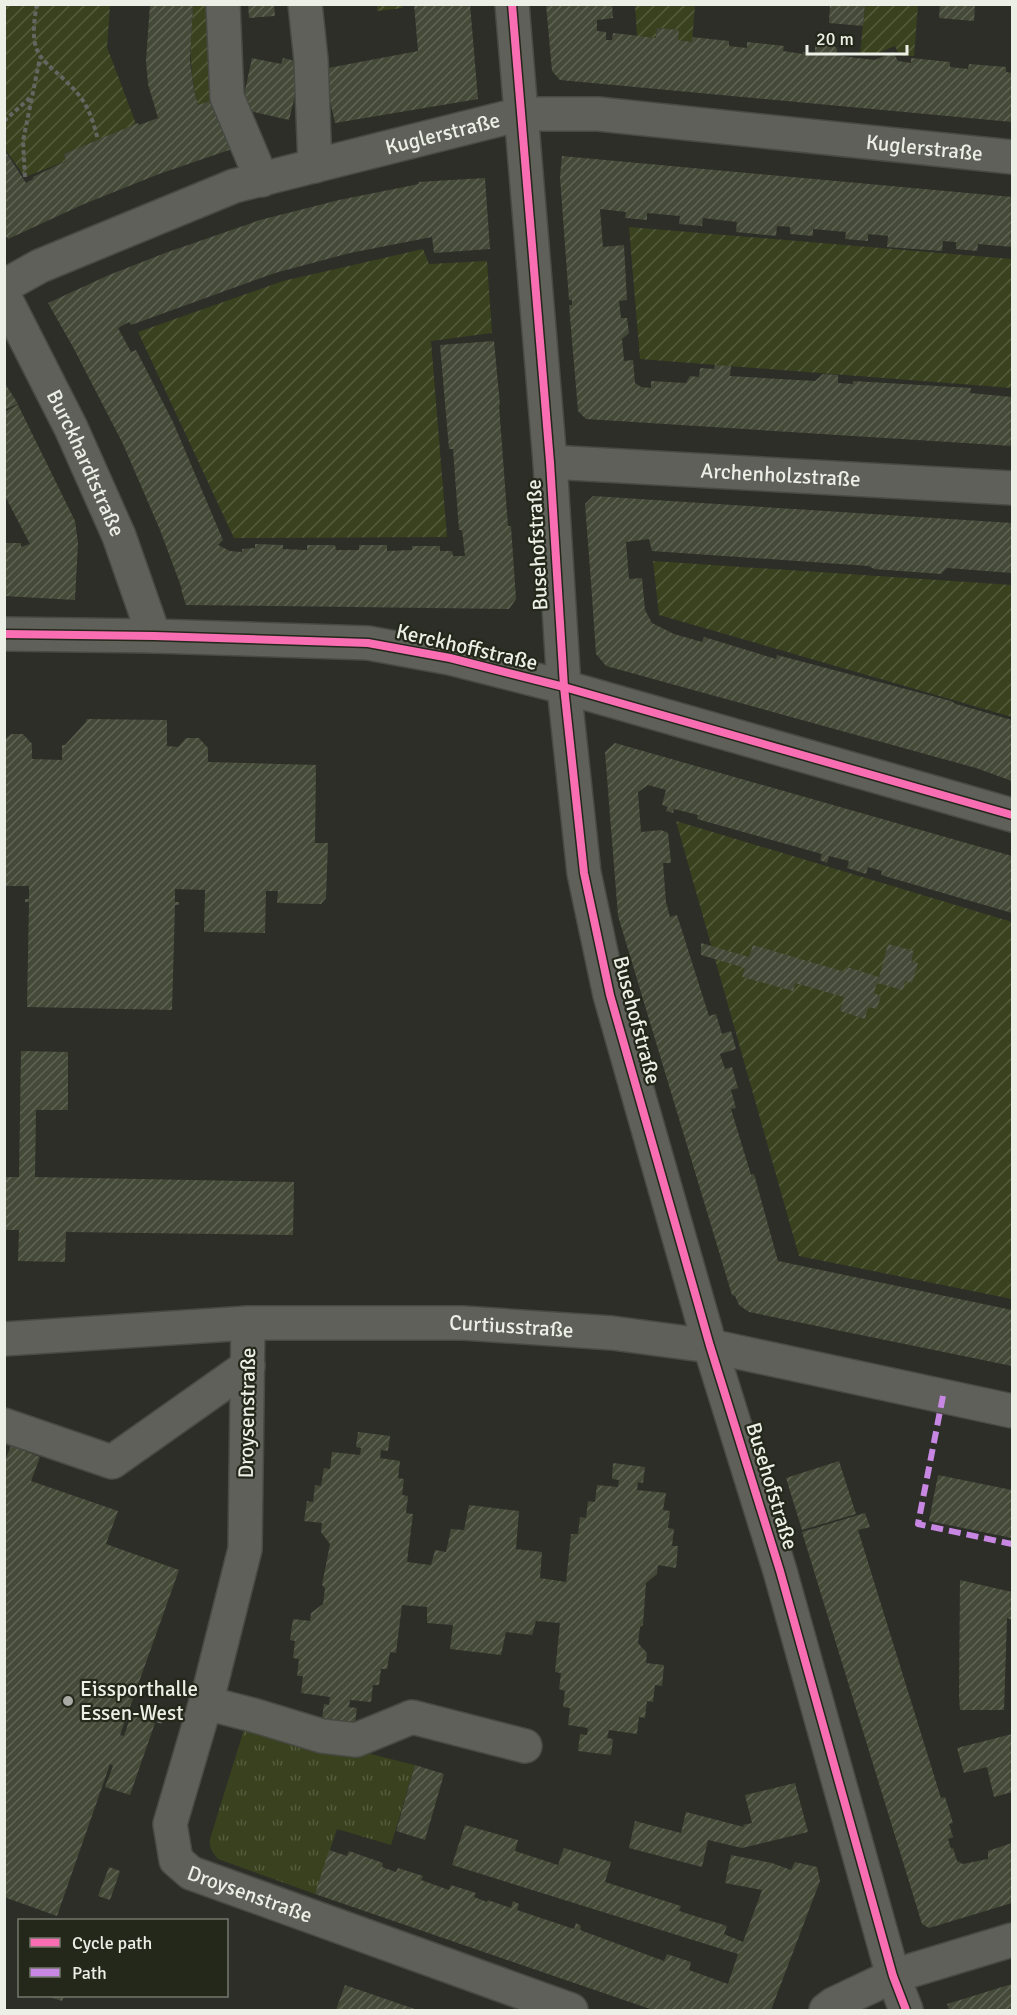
<svg xmlns="http://www.w3.org/2000/svg" width="1017" height="2015" viewBox="0 0 1017 2015" font-family="Signika,sans-serif">
<style>
.grass{fill:url(#grass-tufts)}
.garden{fill:url(#garden-furrows)}
.building{fill:url(#building-hatch)}
.lines{fill:none;stroke-linecap:round;stroke-linejoin:round}
.minor-casing{stroke:#484a44;stroke-width:36}
.path{stroke:#656662;stroke-width:4;stroke-dasharray:4.5 3;stroke-linecap:butt}
.minor{stroke:#5f605a;stroke-width:33}
.quiet{stroke:#c787e3;stroke-width:6;stroke-dasharray:12 6;stroke-linecap:butt}
.cycleway-casing{stroke:#24281a;stroke-width:11}
.cycleway{stroke:#f96db3;stroke-width:8}
.poi-dot{fill:#a9aba4;stroke:#24281a;stroke-width:2}
.labels{text-anchor:middle;dominant-baseline:central;stroke-width:4.5;stroke-linejoin:round;paint-order:stroke}
.street-label{font-size:21px;fill:#ecefe6;stroke:#24281a}
.poi-label{font-size:21px;fill:#ecefe6;stroke:#24281a;text-anchor:start}
</style>
<defs>
<pattern id="grass-tufts" width="24" height="20" patternUnits="userSpaceOnUse" patternTransform="scale(1.5)"><rect width="24" height="20" fill="#39411e"/><path d="M3 7l-1-3M5 7V3M7 7l1-3M15 17l-1-3M17 17v-4M19 17l1-3" fill="none" stroke="#565d3f"/></pattern>
<pattern id="garden-furrows" width="10" height="10" patternUnits="userSpaceOnUse" patternTransform="scale(1.5)"><rect width="10" height="10" fill="#39411e"/><path d="M-1 1l2-2M0 10L10 0M9 11l2-2" fill="none" stroke="#565d3f"/></pattern>
<pattern id="building-hatch" width="6" height="6" patternUnits="userSpaceOnUse" patternTransform="scale(1.5)"><rect width="6" height="6" fill="#454938"/><path d="M-1 1l2-2M0 6l6-6M5 7l2-2" fill="none" stroke="#606455"/></pattern>
</defs>
<rect width="100%" height="100%" fill="#2d2e28"/>
<path class="grass" d="M246 1723 415 1765 391 1845 337 1829 315 1894 218 1859C213 1853 209 1848 210 1839Z"/>
<g class="garden">
<polygon points="5,5 110,5 107,47 136,124 64,154 66,161 25,177 5,149"/>
<path d="M193 5H210L215 99 198 105C188 71 191 39 193 5Z"/>
<polygon points="377,5 402,5 403,8 377,11"/>
<polygon points="635,5 695,5 692,42 678,40 678,30 657,28 656,38 637,36"/>
<polygon points="865,5 918,5 914,56 900,56 895,46 873,55 860,54"/>
<polygon points="629,227 1012,259 1012,388 640,359"/>
<polygon points="423,249 429,264 487,261 492,333 431,341 447,537 234,538 138,332 283,281"/>
<polygon points="653,561 1012,585 1012,717 659,615"/>
<polygon points="676,821 1012,922 1012,1299 799,1256"/>
</g>
<g class="building">
<polygon points="150,4 193,4 190,61 194,91 198,105 215,99 232,149 159,174 84,204 8,239 4,234 4,149 26,183 33,179 33,177 66,161 64,154 138,123 139,125 158,118 148,84 146,61"/>
<polygon points="248,4 274,4 275,16 249,18"/>
<polygon points="414,4 470,4 478,99 335,123 323,69 418,51"/>
<polygon points="546,4 612,4 613,18 597,20 597,31 606,32 606,40 612,40 613,33 656,38 657,28 679,30 678,40 692,42 692,37 729,41 729,46 747,48 747,42 784,46 783,51 803,54 803,52 815,53 815,43 832,44 837,49 837,55 857,58 875,60 893,52 898,61 911,63 911,58 950,62 950,67 968,69 969,64 1006,67 1006,72 1012,73 1012,122 560,80 552,71"/>
<polygon points="830,4 865,4 863,26 829,23"/>
<polygon points="940,4 975,4 974,21 939,18"/>
<polygon points="252,58 281,64 283,58 303,63 289,120 241,109"/>
<polygon points="562,156 1012,197 1012,247 978,244 977,251 956,249 956,242 943,241 942,251 887,247 888,236 868,234 868,241 845,239 846,232 813,229 813,236 790,234 790,227 777,226 776,236 736,232 737,222 703,218 702,226 679,224 680,216 647,213 647,220 625,218 626,212 600,209 603,247 624,245 627,300 619,301 621,318 627,318 629,333 622,339 624,361 633,360 635,383 641,387 651,388 651,381 686,383 690,376 699,377 700,368 714,369 715,365 731,366 730,376 815,381 823,374 838,375 838,383 853,384 853,381 971,388 970,393 1012,397 1012,446 586,419 578,411 569,305 572,305 572,300 569,300 560,177"/>
<polygon points="485,178 490,249 434,253 432,237 350,253 275,273 131,325 129,322 118,328 131,352 136,350 173,422 223,540 218,545 230,551 242,552 242,549 255,548 255,544 283,545 283,549 307,550 307,545 335,545 336,550 359,550 359,545 387,545 387,551 412,550 412,546 440,546 440,551 452,551 453,556 465,556 462,530 459,530 453,449 449,449 440,345 494,341 500,405 499,405 508,526 511,526 516,599 509,609 186,605 181,589 182,589 160,530 123,444 73,347 48,303 109,275 165,253 260,220 339,200 419,184 418,182"/>
<polygon points="4,382 18,404 4,410"/>
<polygon points="18,405 75,521 78,543 75,600 4,596 4,543 21,543 21,547 30,544 4,494 4,412"/>
<polygon points="593,496 1012,523 1012,573 947,568 941,574 874,569 869,566 652,551 649,539 626,542 629,579 642,578 645,610 652,623 674,634 702,642 704,637 776,659 777,655 951,701 956,704 1012,720 1012,781 976,768 606,666 596,654 591,582 585,504"/>
<polygon points="87,719 167,720 167,746 178,747 186,738 199,738 208,748 208,762 316,765 315,843 328,843 326,898 321,904 277,903 278,891 266,891 265,933 204,932 205,890 175,889 175,902 179,902 179,905 175,905 172,1010 27,1007 29,902 25,902 25,899 29,899 29,886 4,886 4,740 11,734 23,734 32,744 32,759 62,760 62,745 65,745 86,722"/>
<polygon points="615,743 1012,856 1012,913 881,875 882,871 868,867 866,874 847,868 849,861 829,856 827,863 820,860 822,854 697,819 698,815 674,809 673,813 666,811 668,807 662,805 666,790 648,785 638,792 641,832 661,830 668,833 671,863 663,863 666,902 670,917 677,915 709,1016 716,1014 722,1034 731,1031 736,1049 720,1054 725,1069 732,1067 738,1088 731,1090 736,1108 731,1109 751,1175 754,1174 778,1261 1012,1310 1012,1366 749,1312 739,1305 735,1296 732,1295 618,916 605,752"/>
<polygon points="701,943 749,957 753,945 845,972 847,967 879,977 888,944 914,951 911,961 918,963 912,983 905,981 903,990 877,983 874,993 881,996 877,1009 868,1007 865,1019 840,1011 844,997 795,983 793,991 742,977 745,968 701,955"/>
<polygon points="21,1051 68,1052 68,1110 36,1110 35,1177 294,1182 293,1235 66,1232 65,1262 18,1261 19,1230 4,1230 4,1177 19,1177"/>
<polygon points="358,1432 390,1436 388,1451 381,1450 380,1458 400,1461 398,1478 404,1479 402,1495 408,1496 406,1513 413,1514 407,1562 431,1565 435,1550 446,1552 451,1529 464,1530 469,1505 519,1511 516,1549 542,1552 540,1578 566,1582 571,1534 578,1534 580,1517 586,1518 588,1501 595,1502 597,1485 618,1487 619,1480 612,1479 613,1463 645,1467 643,1483 638,1482 637,1490 666,1493 663,1510 670,1511 668,1528 674,1529 672,1546 678,1546 676,1568 658,1565 657,1574 646,1583 643,1625 640,1627 638,1643 647,1653 646,1663 664,1665 662,1686 655,1685 653,1702 647,1701 645,1718 639,1717 637,1734 609,1730 607,1738 613,1739 611,1755 578,1751 580,1734 587,1735 588,1728 568,1725 570,1708 563,1707 565,1691 559,1689 561,1673 555,1672 560,1623 536,1621 532,1635 506,1632 501,1655 450,1649 453,1625 427,1623 427,1607 402,1605 396,1653 390,1652 387,1669 381,1669 379,1685 373,1685 371,1702 350,1700 349,1707 357,1708 355,1723 322,1719 324,1704 329,1705 330,1697 301,1693 303,1676 297,1676 299,1659 293,1658 295,1641 290,1640 293,1619 310,1621 311,1613 323,1604 325,1588 322,1585 330,1544 321,1532 322,1523 304,1521 307,1501 313,1502 315,1485 321,1486 324,1468 330,1469 332,1452 360,1455 361,1448 356,1447"/>
<polygon points="11,1446 40,1457 31,1481 118,1511 106,1544 179,1570 120,1735 124,1736 131,1715 155,1723 130,1795 105,1787 113,1766 110,1764 57,1916 4,1897 4,1463"/>
<polygon points="839,1461 856,1514 802,1530 786,1478"/>
<polygon points="938,1475 1012,1490 1012,1538 929,1521"/>
<polygon points="865,1513 870,1527 858,1530 941,1798 945,1797 953,1823 949,1824 953,1837 948,1839 951,1849 953,1848 957,1861 963,1864 988,1859 988,1851 1012,1843 1012,1903 929,1928 922,1924 802,1532"/>
<polygon points="960,1580 1012,1592 1012,1620 1007,1618 1004,1710 960,1710 959,1696"/>
<polygon points="1012,1734 1012,1792 994,1797 987,1767 964,1773 957,1748"/>
<polygon points="415,1765 444,1774 425,1840 396,1831"/>
<polygon points="795,1783 808,1832 742,1848 708,1840 702,1867 629,1848 635,1821 681,1833 686,1812 744,1827 743,1825 752,1823 745,1795"/>
<polygon points="465,1825 518,1840 515,1851 558,1865 564,1848 611,1862 605,1882 681,1906 679,1911 727,1926 724,1934 743,1942 762,1890 725,1883 731,1855 772,1863 791,1870 795,1862 817,1867 820,1881 771,2010 653,2010 315,1894 329,1850 347,1856 349,1851 383,1863 382,1867 396,1872 398,1868 423,1876 421,1880 449,1890 451,1885 476,1893 474,1897 487,1902 488,1900 511,1908 513,1901 519,1904 517,1910 574,1929 576,1923 581,1926 580,1930 664,1961 667,1954 691,1962 689,1970 728,1984 738,1954 452,1865"/>
<polygon points="109,1867 120,1871 110,1900 98,1896"/>
<polygon points="1012,1984 1012,2010 949,2010 947,2004"/>
<polygon points="345,1985 400,2004 418,2010 336,2010"/>
<polygon points="47,1996 64,1996 62,2001"/>
</g>
<g class="lines">
<g class="minor-casing">
<g id="minor">
<polyline points="223,4 227,97 262,180"/>
<polyline points="305,4 311,60 315,166"/>
<polyline points="512,4 550,462 564,687 584,873 610,995 710,1346 780,1571 893,1976 906,2010"/>
<path id="s1" d="M4 286 40 266 234 186 521 114H598L1012 157"/>
<path id="s2" d="M4 296 71 428 119 536 154 636"/>
<path id="s3" d="M550 462 1012 488"/>
<polyline points="4,634 154,636 368,643 450,658 564,687 1012,815"/>
<path id="s4" d="M248 1323 245 1549 210 1688 170 1824 176 1860 191 1873 571 2010"/>
<path id="s5" d="M4 1339 248 1323H463L612 1333 710 1346 1012 1411"/>
<polyline points="4,1425 112,1462 248,1366"/>
<polyline points="206,1703 253,1715 322,1736 356,1740 412,1717 525,1746"/>
<polyline points="826,2010 834,2004 893,1976 1012,1940"/>
</g>
</g>
<g class="path">
<path d="M37 4C26 63 45 56 78 94 89 107 94 124 98 140"/>
<polyline points="4,121 31,97"/>
<polyline points="25,177 23,141 40,58"/>
<polyline points="143,1718 165,1722"/>
</g>
<use href="#minor" class="minor"/>
<polyline class="quiet" points="943,1396 918,1524 1012,1544"/>
<g class="cycleway-casing">
<g id="cycleway">
<polyline points="512,4 550,462 564,687 584,873 610,995 710,1346 780,1571 893,1976 906,2010"/>
<polyline points="4,634 154,636 368,643 450,658 564,687 1012,815"/>
</g>
</g>
<use href="#cycleway" class="cycleway"/>
</g>
<circle class="poi-dot" cx="68" cy="1701" r="6"/>
<g class="labels">
<g class="street-label">
<text stroke="none"><textPath href="#s1" startOffset="466">Kuglerstraße</textPath></text>
<text stroke="none"><textPath href="#s1" startOffset="952">Kuglerstraße</textPath></text>
<text stroke="none"><textPath href="#s2" startOffset="186">Burckhardtstraße</textPath></text>
<text stroke="none"><textPath href="#s3" startOffset="231">Archenholzstraße</textPath></text>
<text transform="translate(537 545) rotate(-93)">Busehofstraße</text>
<text transform="translate(467 647) rotate(13)">Kerckhoffstraße</text>
<text transform="translate(637 1020) rotate(75)">Busehofstraße</text>
<text stroke="none"><textPath href="#s5" startOffset="508">Curtiusstraße</textPath></text>
<text transform="translate(247 1413) rotate(-89)">Droysenstraße</text>
<text transform="translate(772 1486) rotate(73)">Busehofstraße</text>
<text stroke="none"><textPath href="#s4" startOffset="630">Droysenstraße</textPath></text>
</g>
<g class="poi-label">
<text x="80" y="1689">Eissporthalle<tspan x="80" dy="24">Essen-West</tspan></text>
</g>
</g>
<rect width="1017" height="2015" fill="none" stroke="#ecefe6" stroke-width="12"/>
<rect x="18" y="1919" width="210" height="78" fill="#24281a" stroke="#74786c" stroke-width="1.5"/>
<rect x="30" y="1938" width="30" height="9" fill="#f96db3" stroke="#74786c" stroke-width="1.5"/>
<text x="72" y="1949" font-size="18" fill="#ecefe6">Cycle path</text>
<rect x="30" y="1968" width="30" height="9" fill="#c787e3" stroke="#74786c" stroke-width="1.5"/>
<text x="72" y="1979" font-size="18" fill="#ecefe6">Path</text>
<path d="M807 45v9h100v-9" fill="none" stroke="#ecefe6" stroke-width="3"/>
<text x="816" y="45" font-size="18" fill="#ecefe6" stroke="#24281a" stroke-width="4.5" paint-order="stroke">20 m</text>
</svg>
